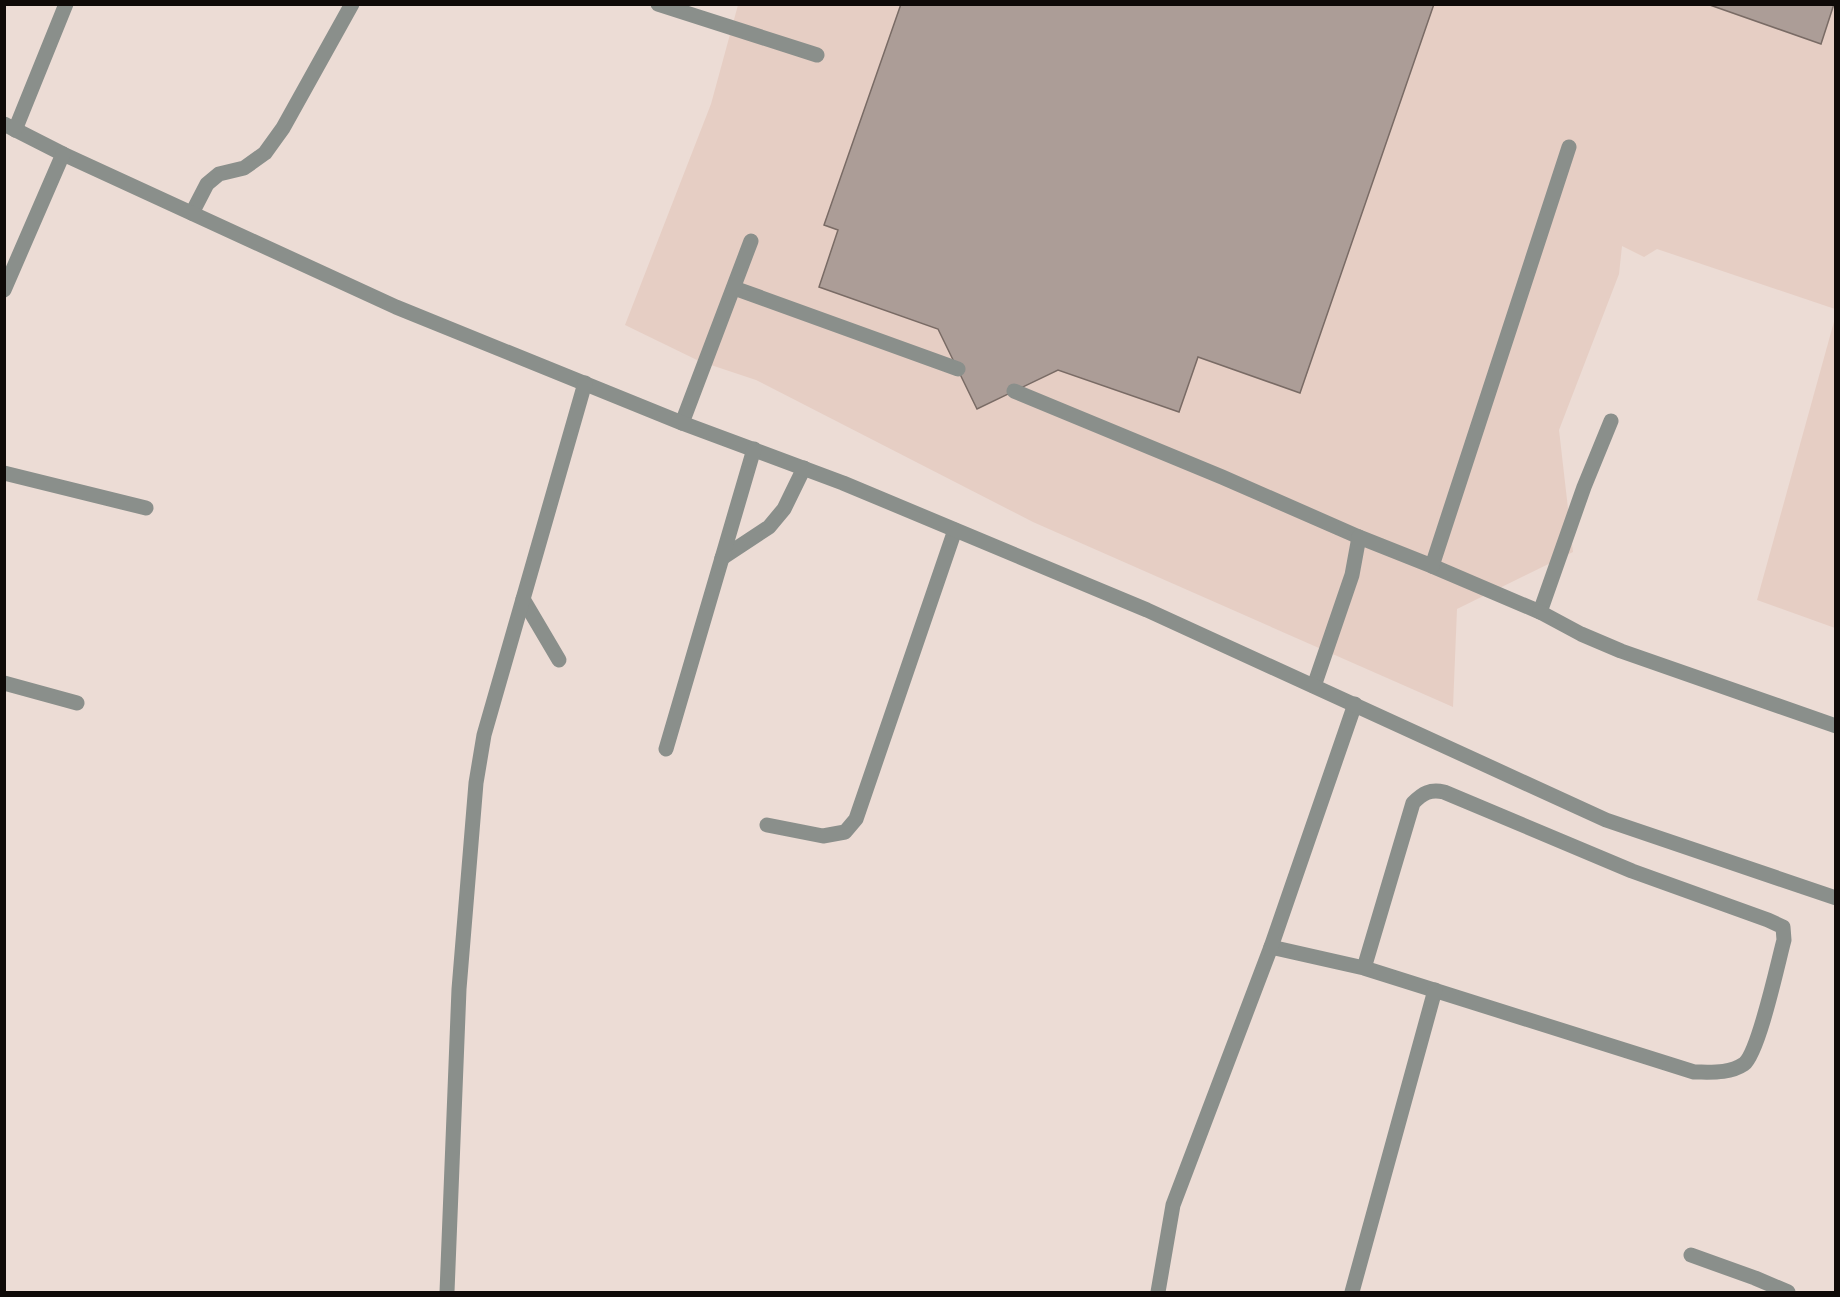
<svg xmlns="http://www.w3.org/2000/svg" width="1840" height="1297" viewBox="0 0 1840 1297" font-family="Georgia,serif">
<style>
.built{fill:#e6cec4}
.building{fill:#ac9d97;stroke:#796b65;stroke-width:1.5}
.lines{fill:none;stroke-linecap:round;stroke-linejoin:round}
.service{stroke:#8a8f8b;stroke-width:15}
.minor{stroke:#8a8f8b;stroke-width:15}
</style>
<rect width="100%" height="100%" fill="#ecdcd5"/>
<g class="built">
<polygon points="738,5 1835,5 1835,309 1657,249 1644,257 1622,246 1619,274 1559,430 1573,552 1457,609 1453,707 1033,522 756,380 699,361 625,325 711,104"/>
<polygon points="1835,318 1835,628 1757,600"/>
</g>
<g class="building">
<polygon points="901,4 1434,4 1300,393 1198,357 1179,412 1058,370 977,409 938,329 819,287 838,230 824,225"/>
<polygon points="1707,4 1834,4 1821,44"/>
</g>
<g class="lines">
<g class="service">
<polyline points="658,4 817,55"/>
<polyline points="192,213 207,184 219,174 244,168 265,153 283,128 352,4"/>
<polyline points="734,288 958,369"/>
<polyline points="1014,391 1222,477 1359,537"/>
<polyline points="682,423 751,241"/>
<polyline points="722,558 769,527 784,509 804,468"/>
<polyline points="1432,566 1540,612 1584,487 1611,421"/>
<polyline points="523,599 559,660"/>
<polyline points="1540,612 1581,634 1621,651 1836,726"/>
<polyline points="1314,686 1352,575 1359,537 1432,566 1569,147"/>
<polyline points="767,825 823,836 845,832 856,819 955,530"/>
<path d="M1271 947 1364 968 1694 1072C1711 1072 1729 1074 1744 1064 1759 1052 1778 962 1784 940L1783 927 1768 920 1632 871 1444 792C1430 789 1423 793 1413 803L1364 968"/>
<polyline points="1158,1292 1173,1205 1271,947 1355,704"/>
<polyline points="1352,1292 1435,990"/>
</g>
<g class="minor">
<polyline points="4,124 63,154 396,307 682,423 843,483 1147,610 1606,820 1836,898"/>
<polyline points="15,130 66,4"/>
<polyline points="4,290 63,154"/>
<polyline points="4,473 146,508"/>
<polyline points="4,683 77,703"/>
<polyline points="666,749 754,449"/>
<polyline points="1691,1255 1755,1278 1788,1292"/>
<polyline points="447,1292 459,989 476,783 484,735 585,383"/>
</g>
</g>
<rect width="1840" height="1297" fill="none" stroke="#0f0a08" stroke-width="12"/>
</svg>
